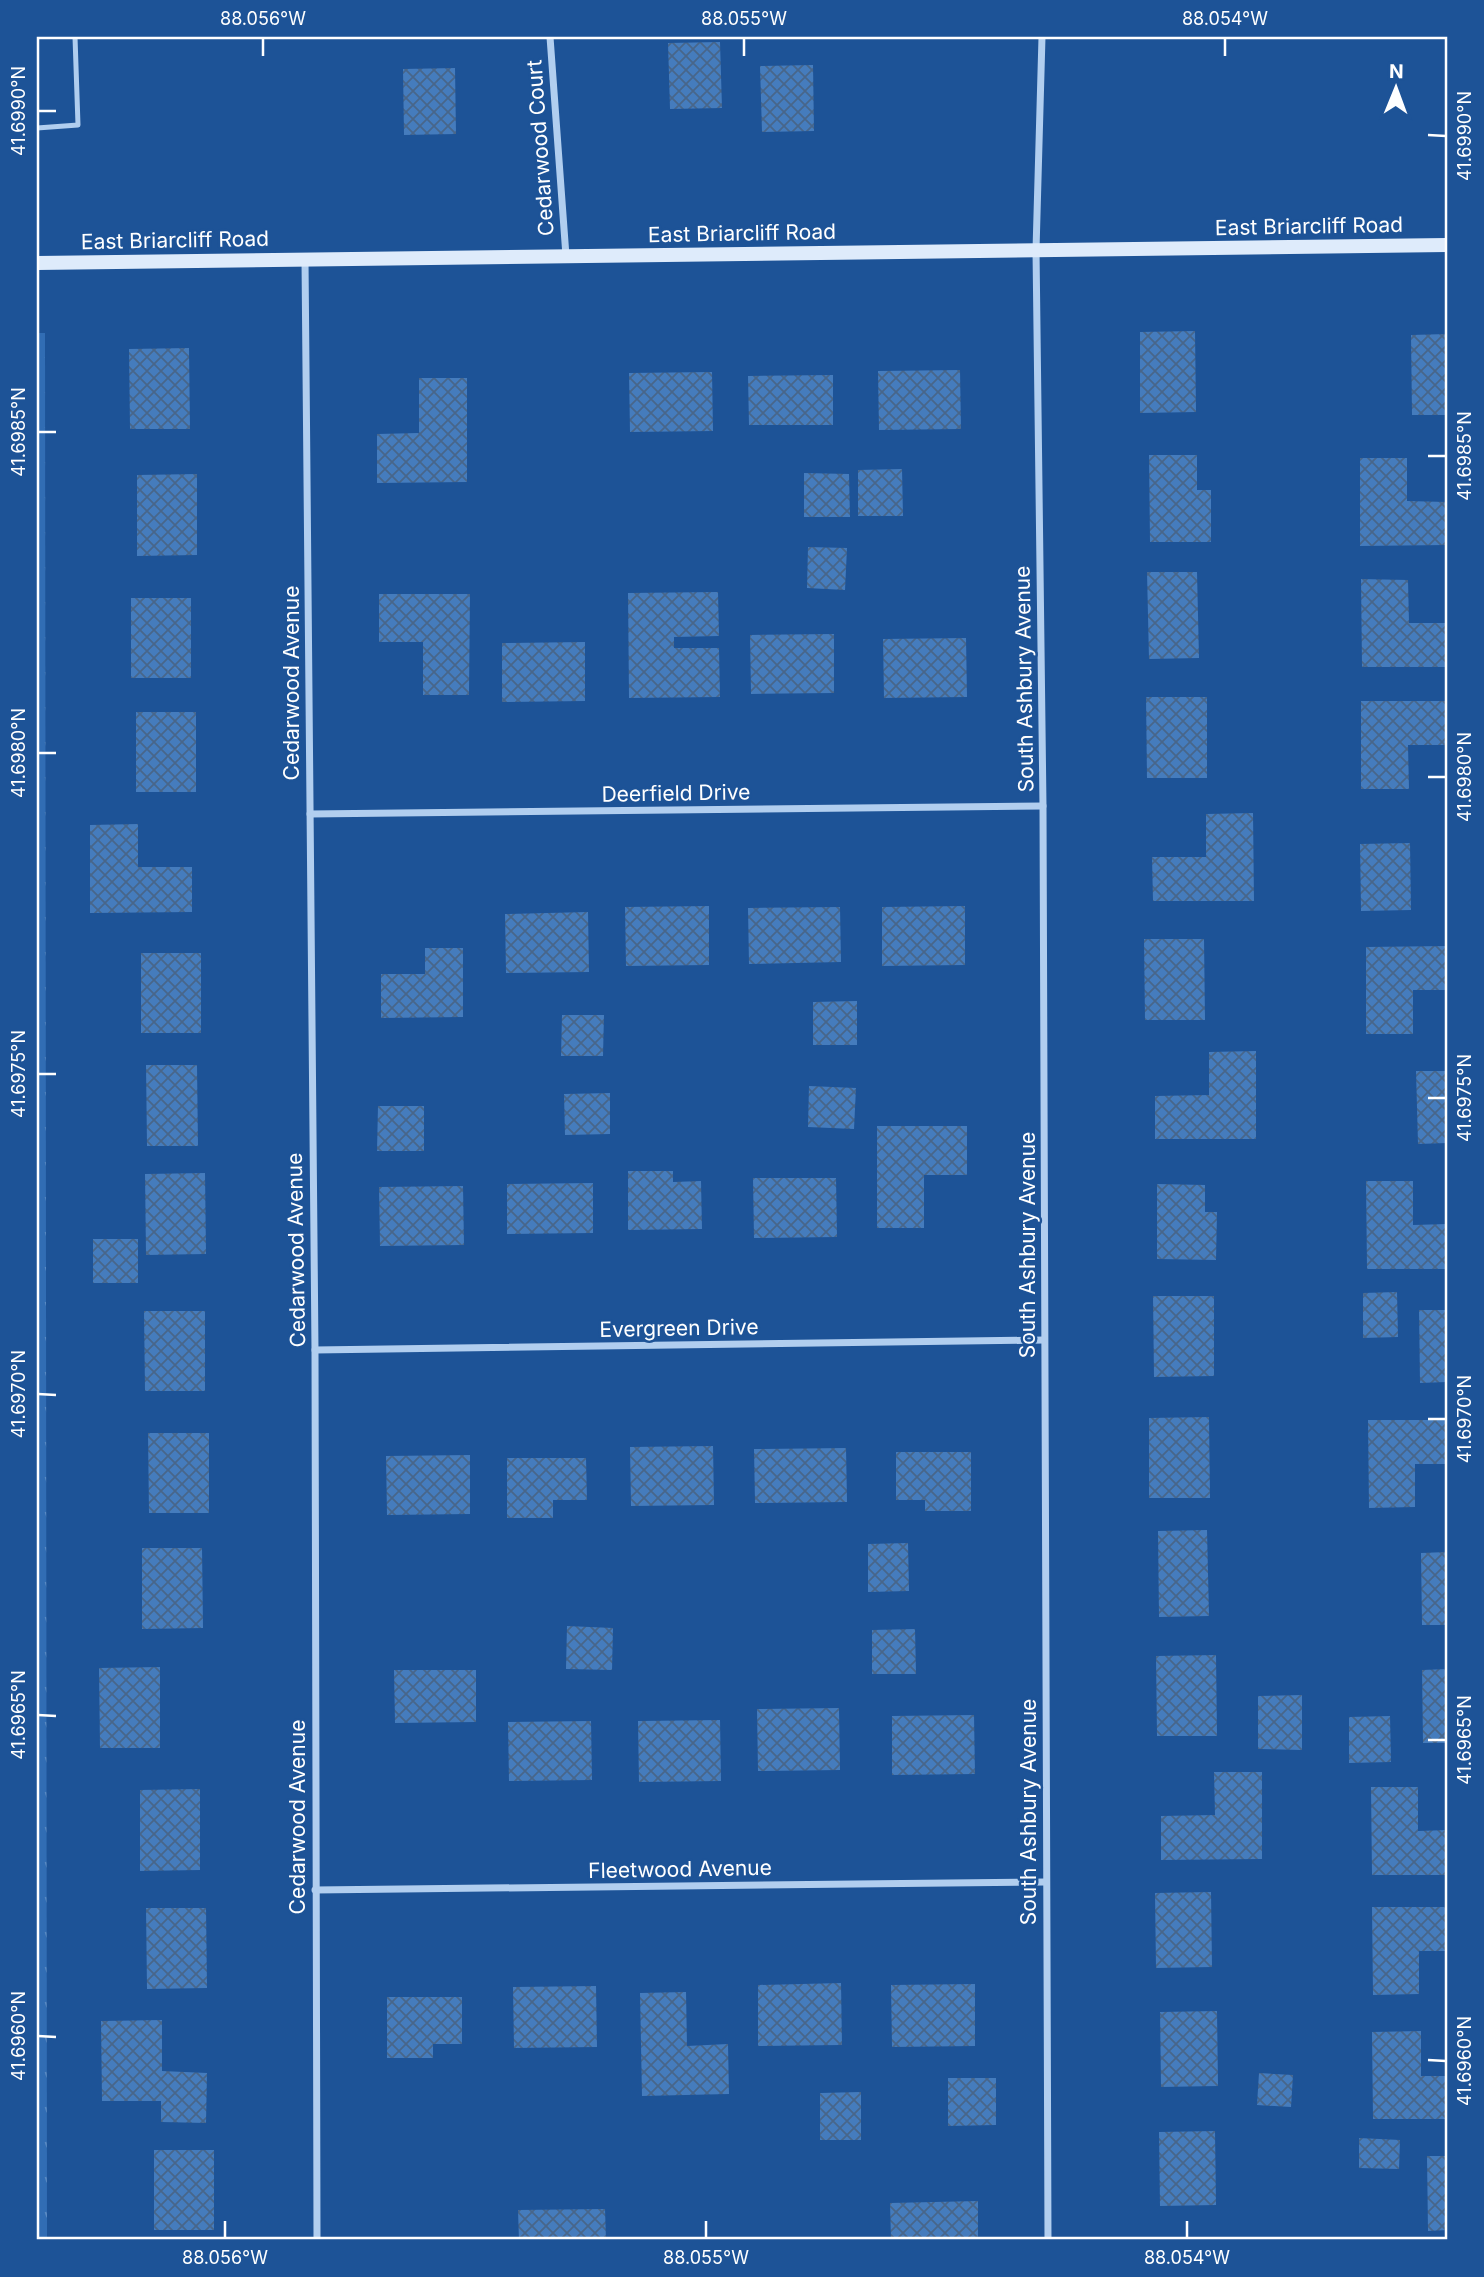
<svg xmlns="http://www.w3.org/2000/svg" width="1484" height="2277" viewBox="0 0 1484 2277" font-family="Inter,sans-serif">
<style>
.park{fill:url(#park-tufts)}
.building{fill:url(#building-cross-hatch)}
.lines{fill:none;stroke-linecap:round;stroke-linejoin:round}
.lane{stroke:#b1ceef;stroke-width:5}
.street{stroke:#b1ceef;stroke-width:7}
.secondary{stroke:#deebfb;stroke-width:14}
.ticks{fill:none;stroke:#fff;stroke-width:2.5}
.labels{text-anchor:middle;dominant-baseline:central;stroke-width:5;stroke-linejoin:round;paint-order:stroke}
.street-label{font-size:21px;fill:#fff;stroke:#1d5397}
.neatline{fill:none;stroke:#fff;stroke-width:2.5}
.ticks-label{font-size:18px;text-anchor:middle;fill:#fff}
</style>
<defs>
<pattern id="park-tufts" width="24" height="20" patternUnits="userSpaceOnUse" patternTransform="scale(1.75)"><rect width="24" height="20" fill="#316db4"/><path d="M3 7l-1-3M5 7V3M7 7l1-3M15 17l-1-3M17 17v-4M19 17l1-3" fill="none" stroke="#5a8ac3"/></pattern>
<pattern id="building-cross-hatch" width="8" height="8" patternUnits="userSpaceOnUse" patternTransform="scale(1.75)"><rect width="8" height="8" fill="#457cbd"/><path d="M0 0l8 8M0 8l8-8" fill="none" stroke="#48668a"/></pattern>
</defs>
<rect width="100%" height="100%" fill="#1d5397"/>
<polygon class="park" points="37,333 45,333 47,2240 37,2240"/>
<g class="building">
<polygon points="720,42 722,108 670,109 668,43"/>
<polygon points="813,65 814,131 762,132 760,66"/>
<polygon points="455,68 456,134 404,135 403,69"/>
<polygon points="1195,331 1196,412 1140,413 1140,332"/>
<polygon points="1447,334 1447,415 1412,415 1411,335"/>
<polygon points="189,348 190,429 130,429 129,349"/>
<polygon points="960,370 961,429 879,430 878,371"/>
<polygon points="712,372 713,431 630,432 629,373"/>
<polygon points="833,375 833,425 749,425 748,376"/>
<polygon points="419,378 467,378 467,482 377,483 377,434 419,433"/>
<polygon points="1149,455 1197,455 1197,490 1211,490 1211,542 1150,542"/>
<polygon points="1360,458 1407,458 1407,501 1447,502 1447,545 1360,546"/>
<polygon points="902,469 903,516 858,516 858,470"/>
<polygon points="804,473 849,474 850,517 804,517"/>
<polygon points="197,474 197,555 137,556 137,475"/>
<polygon points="808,547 847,548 845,590 807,588"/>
<polygon points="1147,572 1197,572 1199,658 1149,659"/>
<polygon points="1361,579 1408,580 1409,623 1447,623 1447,667 1362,667"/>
<polygon points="718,592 719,636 674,637 674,648 719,648 720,697 629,698 628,593"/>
<polygon points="379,594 470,594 469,695 423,695 423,642 379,642"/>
<rect x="131" y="598" width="60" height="80"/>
<polygon points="834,634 834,693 751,694 750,635"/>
<polygon points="966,638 967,697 884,698 883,639"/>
<polygon points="585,642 585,701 502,702 502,643"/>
<polygon points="1146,697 1207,697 1207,778 1147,778"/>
<polygon points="1361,701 1447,701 1447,745 1408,745 1409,789 1361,789"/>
<rect x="136" y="712" width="60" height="80"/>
<polygon points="1253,813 1254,901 1153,901 1152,857 1206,857 1206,814"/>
<polygon points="138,824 138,867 192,867 192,912 90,913 90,825"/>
<polygon points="1410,843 1411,910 1361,911 1360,844"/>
<polygon points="709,906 709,965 626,966 625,907"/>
<polygon points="965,906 965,965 882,966 882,907"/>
<polygon points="840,907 841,962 749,964 748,908"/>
<polygon points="588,912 589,972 506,973 505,914"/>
<polygon points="1144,939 1204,939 1205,1020 1145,1020"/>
<polygon points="1447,946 1447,990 1413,990 1413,1034 1366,1034 1366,947"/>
<polygon points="425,948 463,948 463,1017 381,1018 381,974 425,974"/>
<rect x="141" y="953" width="60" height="80"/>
<polygon points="857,1001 857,1045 813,1045 813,1002"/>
<polygon points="562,1015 604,1015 603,1056 561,1056"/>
<polygon points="1256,1051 1256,1139 1155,1139 1155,1096 1209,1095 1209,1052"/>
<polygon points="146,1065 197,1065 198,1146 147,1146"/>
<polygon points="1416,1071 1447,1071 1447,1143 1418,1144"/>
<polygon points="809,1086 856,1088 854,1129 808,1127"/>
<polygon points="610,1093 610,1134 565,1135 564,1094"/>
<polygon points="378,1106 424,1106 424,1151 377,1151"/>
<polygon points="877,1126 967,1126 967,1175 924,1175 924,1228 877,1228"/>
<polygon points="628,1171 673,1171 673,1182 701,1181 702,1229 628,1230"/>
<polygon points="205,1173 206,1254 146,1255 145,1174"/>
<polygon points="753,1178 836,1178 837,1237 754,1238"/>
<polygon points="1366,1181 1413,1181 1413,1225 1447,1224 1447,1269 1367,1269"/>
<polygon points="593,1183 593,1233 507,1234 507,1184"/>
<polygon points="1157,1184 1205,1185 1205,1212 1217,1212 1216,1260 1157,1259"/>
<polygon points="463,1186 464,1245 380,1246 379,1187"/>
<rect x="93" y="1239" width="45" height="44"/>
<polygon points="1397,1292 1398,1337 1363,1338 1363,1293"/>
<polygon points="1153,1296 1214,1296 1214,1376 1154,1377"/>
<polygon points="1419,1310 1447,1310 1447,1382 1420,1383"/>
<polygon points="144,1311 205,1311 205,1391 145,1391"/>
<polygon points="1209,1417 1210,1498 1149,1498 1149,1418"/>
<polygon points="1368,1420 1447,1420 1447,1464 1415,1464 1415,1507 1369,1508"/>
<polygon points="148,1433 209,1433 209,1513 149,1513"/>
<polygon points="713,1446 714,1505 631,1506 630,1447"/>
<polygon points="846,1448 847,1502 755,1503 754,1449"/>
<polygon points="896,1452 971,1452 971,1511 925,1511 925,1500 896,1500"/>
<polygon points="470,1455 470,1514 387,1515 386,1456"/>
<polygon points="507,1458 586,1458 587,1500 553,1500 553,1518 507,1518"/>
<polygon points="1207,1530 1209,1616 1159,1617 1158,1531"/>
<polygon points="908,1543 909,1591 868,1592 868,1544"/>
<polygon points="142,1548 202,1548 203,1628 142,1629"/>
<polygon points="1447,1552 1447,1625 1422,1625 1421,1553"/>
<polygon points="567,1626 613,1628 612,1670 566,1669"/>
<polygon points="915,1629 916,1674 872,1674 872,1630"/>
<polygon points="1216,1655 1217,1736 1157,1736 1156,1656"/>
<polygon points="160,1667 160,1748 100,1748 99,1668"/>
<polygon points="1447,1669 1447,1743 1423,1743 1422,1670"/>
<polygon points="394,1670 476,1670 476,1722 395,1723"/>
<polygon points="1302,1695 1302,1750 1258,1749 1258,1696"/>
<polygon points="839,1708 840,1770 758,1771 757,1709"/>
<polygon points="974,1715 975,1774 892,1775 892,1716"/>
<polygon points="1390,1716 1391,1762 1349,1763 1349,1717"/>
<polygon points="720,1720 721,1781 639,1782 638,1721"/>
<polygon points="591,1721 592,1780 509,1781 508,1722"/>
<polygon points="1214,1772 1262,1772 1262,1859 1161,1860 1161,1816 1215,1815"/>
<polygon points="1371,1787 1418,1787 1418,1831 1447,1830 1447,1875 1372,1875"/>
<polygon points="200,1789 200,1870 140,1871 140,1790"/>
<polygon points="1211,1892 1212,1967 1156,1968 1155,1893"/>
<polygon points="1372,1907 1447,1907 1447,1951 1419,1951 1419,1994 1373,1995"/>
<polygon points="146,1908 206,1908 207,1988 147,1989"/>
<polygon points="841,1983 842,2045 758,2046 758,1985"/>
<polygon points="975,1984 975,2046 892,2047 891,1985"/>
<polygon points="596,1986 597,2047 514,2048 513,1987"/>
<polygon points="686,1992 687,2046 728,2044 729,2094 642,2096 640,1993"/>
<polygon points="387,1997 462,1997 462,2044 433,2044 433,2058 387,2058"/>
<polygon points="1217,2011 1218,2086 1161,2087 1160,2012"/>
<polygon points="162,2020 162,2071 207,2073 206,2123 161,2122 161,2101 102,2101 101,2021"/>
<polygon points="1421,2031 1421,2076 1447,2076 1447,2119 1373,2119 1372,2032"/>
<polygon points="1259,2073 1293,2075 1291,2107 1257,2105"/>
<polygon points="948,2078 996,2078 996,2125 948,2126"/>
<polygon points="861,2092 861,2140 820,2140 820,2093"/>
<polygon points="1215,2131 1216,2205 1160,2206 1159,2132"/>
<polygon points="1359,2138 1400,2140 1399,2169 1359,2168"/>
<rect x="154" y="2150" width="60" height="80"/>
<polygon points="1427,2156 1447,2156 1447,2230 1428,2231"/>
<polygon points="978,2201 978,2240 891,2240 890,2203"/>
<polygon points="605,2209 606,2240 519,2240 518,2210"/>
</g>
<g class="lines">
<polyline class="lane" points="37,128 78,125 75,37"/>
<g class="street">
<polyline points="550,37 566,256"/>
<polyline points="1042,37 1036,250 1043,806 1048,2240"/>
<polyline points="305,260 315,1350 317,2240"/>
<polyline points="310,814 1043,806"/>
<polyline points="315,1350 1044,1340"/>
<polyline points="315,1890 1046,1882"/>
</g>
<polyline class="secondary" points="37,263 1447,245"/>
</g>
<path class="ticks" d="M263 56V38M744 56V38M1225 56V38M38 111H56M1428 135 1446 136M38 432H56M1428 456H1446M38 753H56M1428 777H1446M38 1074H56M1428 1098H1446M38 1394 56 1395M1428 1419H1446M38 1715 56 1716M1428 1740H1446M38 2036 56 2037M1428 2060 1446 2061M225 2238V2221M706 2238V2221M1187 2238V2221"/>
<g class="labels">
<g class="street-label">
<text transform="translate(540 148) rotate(-94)">Cedarwood Court</text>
<text transform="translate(1309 226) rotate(-1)">East Briarcliff Road</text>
<text transform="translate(742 233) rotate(-1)">East Briarcliff Road</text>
<text transform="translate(175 240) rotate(-1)">East Briarcliff Road</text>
<text transform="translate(1024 679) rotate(-91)">South Ashbury Avenue</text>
<text transform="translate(291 683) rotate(-90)">Cedarwood Avenue</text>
<text transform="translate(676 793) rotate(-1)">Deerfield Drive</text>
<text transform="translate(1027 1245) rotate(-90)">South Ashbury Avenue</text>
<text transform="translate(296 1250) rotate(-91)">Cedarwood Avenue</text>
<text transform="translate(679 1328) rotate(-1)">Evergreen Drive</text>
<text transform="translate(1028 1812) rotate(-90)">South Ashbury Avenue</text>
<text transform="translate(297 1817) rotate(-90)">Cedarwood Avenue</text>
<text transform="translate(680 1869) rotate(-1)">Fleetwood Avenue</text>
</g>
</g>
<rect width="1484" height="2277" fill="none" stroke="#1d5397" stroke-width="77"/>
<g transform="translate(1396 88) rotate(1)" stroke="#1d5397" stroke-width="5" paint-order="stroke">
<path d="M0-5L12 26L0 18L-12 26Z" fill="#ffffff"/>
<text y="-10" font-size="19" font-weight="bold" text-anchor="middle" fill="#ffffff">N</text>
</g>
<rect x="38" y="38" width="1408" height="2200" class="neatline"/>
<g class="ticks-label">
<text x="263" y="25">88.056°W</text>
<text x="744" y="25">88.055°W</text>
<text x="1225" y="25">88.054°W</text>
<text transform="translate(19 111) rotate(-90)" y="6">41.6990°N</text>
<text transform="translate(1465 136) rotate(-90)" y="6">41.6990°N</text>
<text transform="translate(19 432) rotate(-90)" y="6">41.6985°N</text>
<text transform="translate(1465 456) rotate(-90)" y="6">41.6985°N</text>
<text transform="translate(19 753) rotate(-90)" y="6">41.6980°N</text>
<text transform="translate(1465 777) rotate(-90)" y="6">41.6980°N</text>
<text transform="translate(19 1074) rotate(-90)" y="6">41.6975°N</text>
<text transform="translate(1465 1098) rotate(-90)" y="6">41.6975°N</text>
<text transform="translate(19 1394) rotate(-90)" y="6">41.6970°N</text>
<text transform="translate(1465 1419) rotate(-90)" y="6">41.6970°N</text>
<text transform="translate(19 1715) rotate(-90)" y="6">41.6965°N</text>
<text transform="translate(1465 1740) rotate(-90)" y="6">41.6965°N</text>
<text transform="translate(19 2036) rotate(-90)" y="6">41.6960°N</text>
<text transform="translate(1465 2061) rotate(-90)" y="6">41.6960°N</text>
<text x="225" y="2264">88.056°W</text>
<text x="706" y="2264">88.055°W</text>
<text x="1187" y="2264">88.054°W</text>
</g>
</svg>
